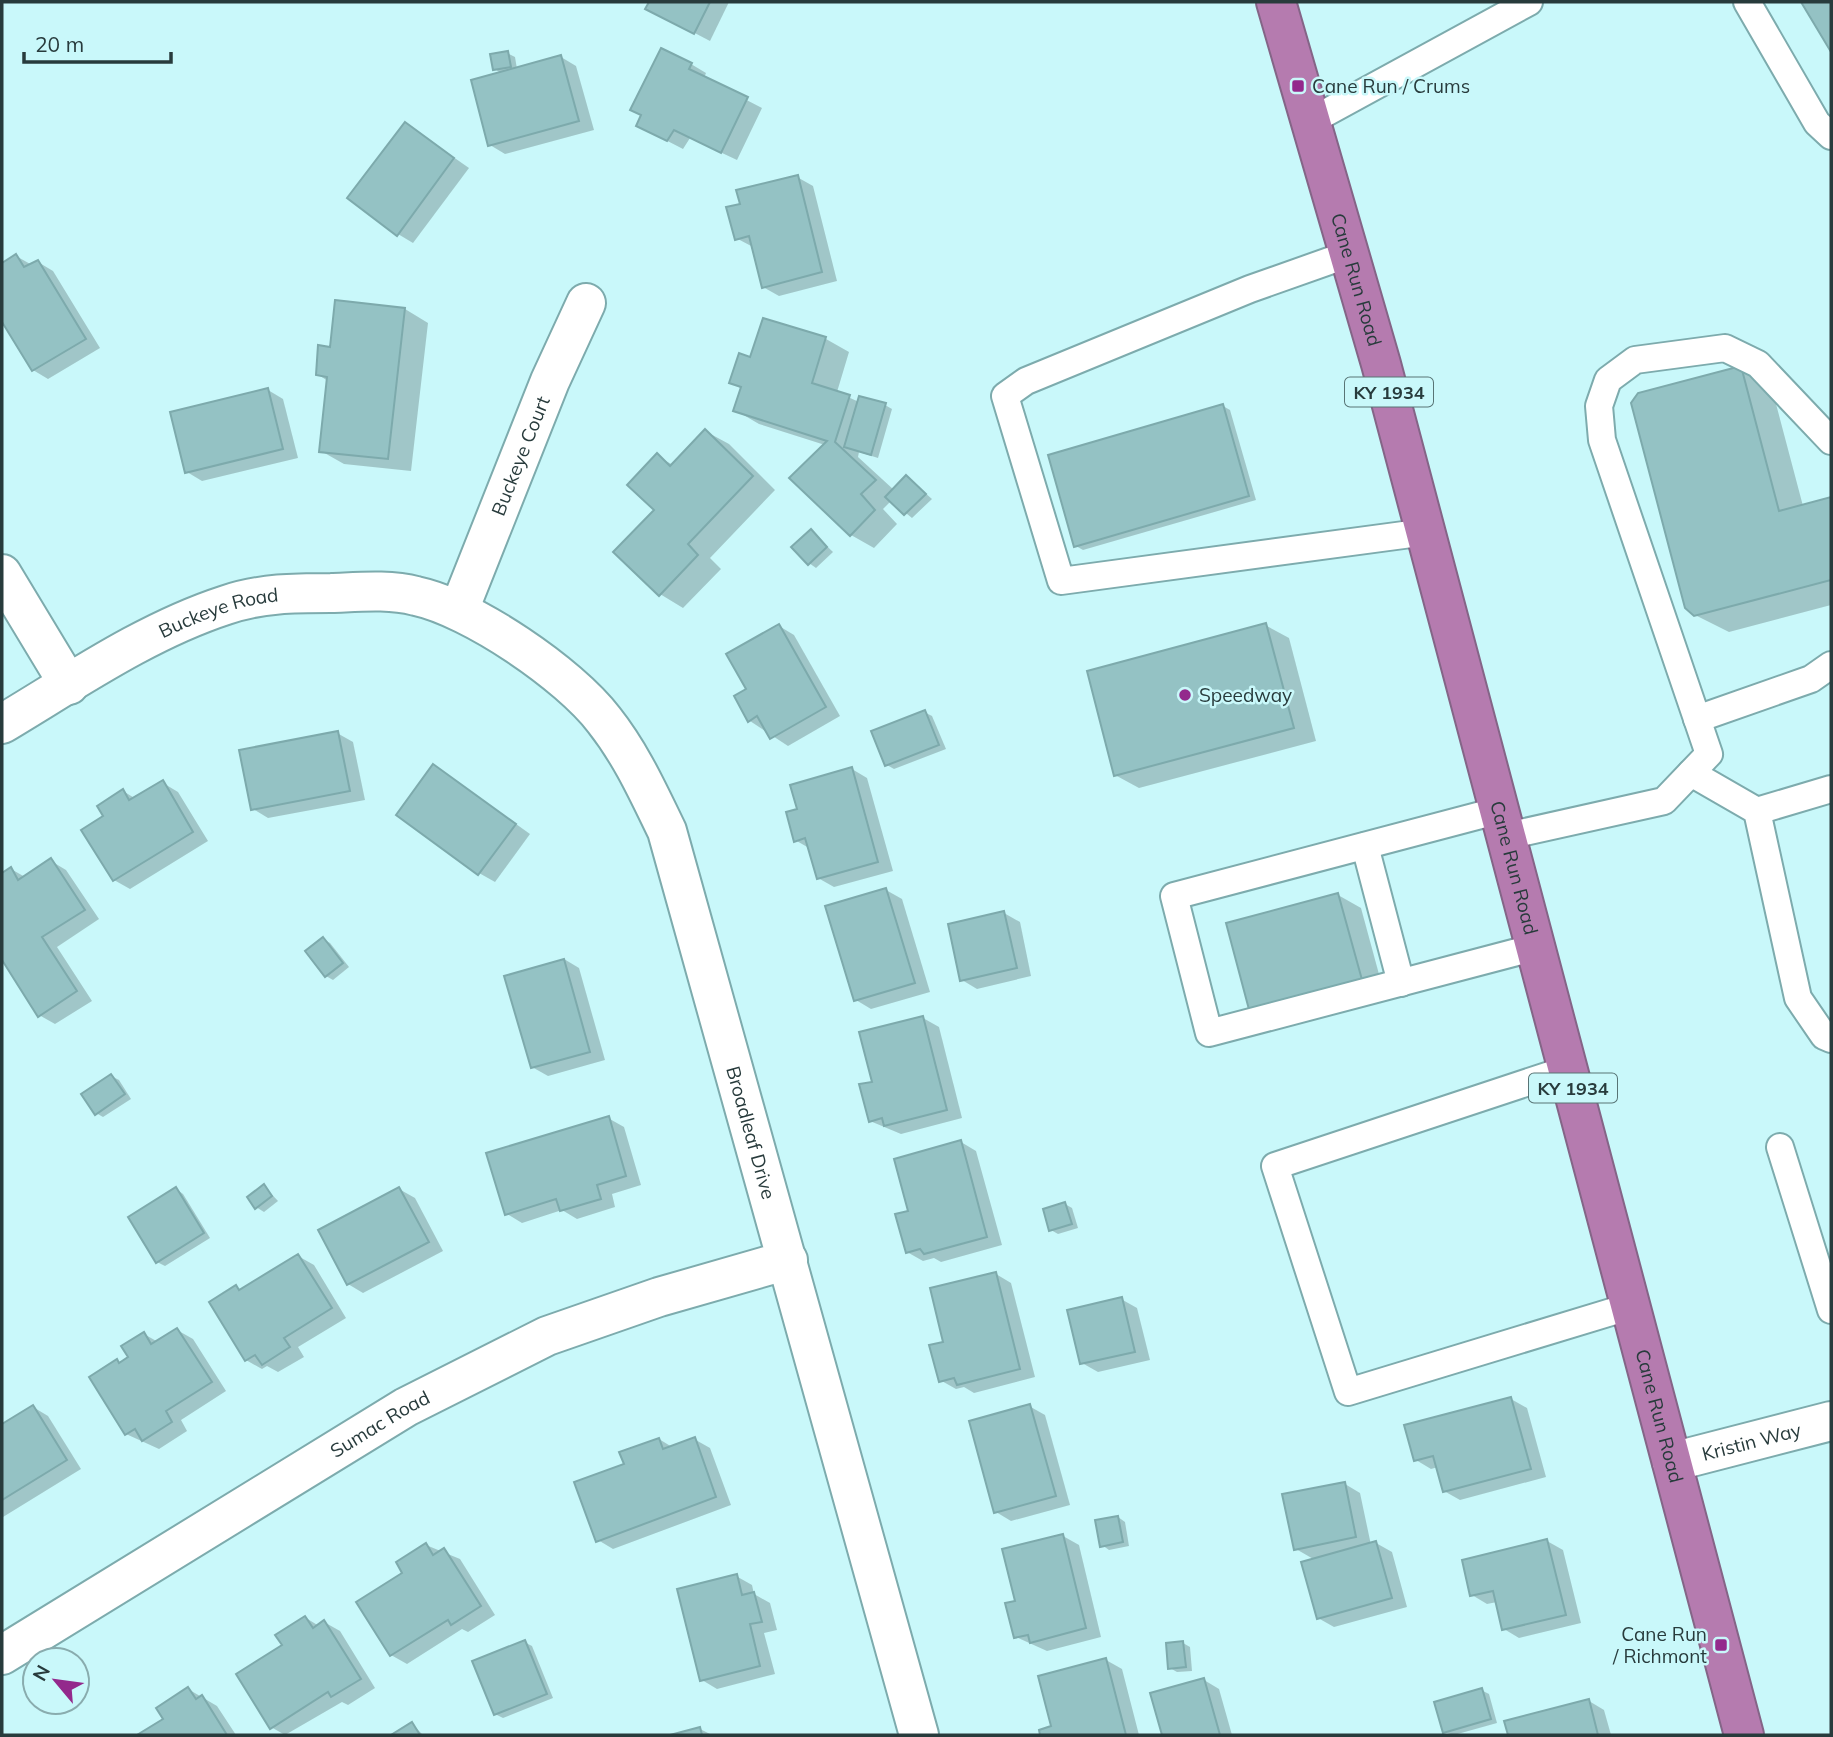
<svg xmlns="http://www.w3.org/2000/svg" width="1833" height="1737" viewBox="0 0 1833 1737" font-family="Mulish,sans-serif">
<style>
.shadow{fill:#0003}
.building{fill:#94c2c4;stroke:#7daaac;stroke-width:2}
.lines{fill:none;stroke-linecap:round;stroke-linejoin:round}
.lane-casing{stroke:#7dabad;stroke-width:30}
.street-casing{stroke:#7dabad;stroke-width:42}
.highway-casing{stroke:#846587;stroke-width:42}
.lane{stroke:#fff;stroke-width:26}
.street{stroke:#fff;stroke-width:38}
.highway{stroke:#b57baf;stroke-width:38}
.poi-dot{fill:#93298c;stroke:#c9f8fa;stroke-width:2.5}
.labels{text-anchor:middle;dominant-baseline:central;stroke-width:5;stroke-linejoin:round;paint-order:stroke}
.shield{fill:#c9f8fa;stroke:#587475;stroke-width:2}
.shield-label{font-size:18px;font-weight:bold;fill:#283b3c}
.poi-label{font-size:19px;fill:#283b3c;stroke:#c9f8fa;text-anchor:start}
.street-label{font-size:19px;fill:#283b3c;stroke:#c9f8fa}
</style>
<rect width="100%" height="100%" fill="#c9f8fa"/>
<g class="shadow">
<polygon points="651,2 729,2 710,41 647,8"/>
<polygon points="507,53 515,57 517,69 561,57 576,66 594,130 505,154 490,145 502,74 495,69"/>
<polygon points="691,64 706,73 704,78 762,108 737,160 690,138 683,149 654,134"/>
<polygon points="406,124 469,168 413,243 398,234"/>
<polygon points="797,177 813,186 837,281 779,296 763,287 753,247 736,238 742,205"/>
<polygon points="16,256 32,265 38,262 53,271 100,348 48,379 33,370 2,318 2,265"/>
<polygon points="405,309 428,323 411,471 344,464 321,451 328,381 317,374 332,349"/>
<polygon points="764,320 826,339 849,352 837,392 859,402 885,405 892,409 878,458 859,452 858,457 894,490 907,477 932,499 912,518 891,501 883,509 897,524 874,548 851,535 825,445 759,424 735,410 742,389 731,382 752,359"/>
<polygon points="1741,367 1771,385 1803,506 1831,499 1831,605 1729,632 1691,613 1632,403 1634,397"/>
<polygon points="268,390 283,399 298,458 202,481 187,472"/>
<polygon points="1223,406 1230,410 1256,500 1083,550 1076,546"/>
<polygon points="705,431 729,444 775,490 710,558 721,569 683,608 660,594 657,456 673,465"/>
<polygon points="811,531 833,552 816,568 809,563"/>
<polygon points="1265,625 1289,638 1316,741 1139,788 1115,775"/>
<polygon points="779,626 794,635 840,716 788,746 750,721 748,690"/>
<polygon points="924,712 932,716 946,749 894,769 887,765"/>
<polygon points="337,733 353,742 365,800 268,818 253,809"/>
<polygon points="852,769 867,778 893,871 834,887 818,878 809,848 795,840 799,811"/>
<polygon points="449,776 530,834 495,882 479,873"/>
<polygon points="163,783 178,792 208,841 130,889 114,880 105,817 123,791 136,799"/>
<polygon points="51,861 66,870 99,919 57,947 92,1001 55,1024 39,1015 2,957 2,875 11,869 25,877"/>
<polygon points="886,890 902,899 930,992 871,1009 856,1000"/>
<polygon points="1338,895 1361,908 1386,1000 1275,1029 1252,1016"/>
<polygon points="1004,913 1020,922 1031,976 977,989 962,980"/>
<polygon points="323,939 330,943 349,967 333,980 326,976"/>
<polygon points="564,959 579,968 605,1060 548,1076 532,1067 506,977"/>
<polygon points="923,1018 939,1027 962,1118 901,1134 870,1121 874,1083"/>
<polygon points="111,1076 119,1080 131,1099 103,1117 96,1113"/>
<polygon points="608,1118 624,1127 641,1185 612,1194 615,1207 577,1219 562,1210 522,1223 507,1214"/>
<polygon points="961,1142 976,1151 1002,1245 941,1262 934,1258 923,1261 907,1252 910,1212"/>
<polygon points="264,1186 278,1201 264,1212 256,1207"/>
<polygon points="176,1189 183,1194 210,1238 165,1266 157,1262"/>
<polygon points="399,1189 415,1198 443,1251 363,1293 348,1284"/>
<polygon points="1065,1204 1072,1208 1078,1228 1058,1234 1051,1230"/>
<polygon points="298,1256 314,1265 346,1318 298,1347 304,1357 278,1372 267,1366 262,1369 246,1360 236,1287 242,1290"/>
<polygon points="996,1274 1011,1283 1035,1377 974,1393 964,1387 956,1389 940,1380 945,1343"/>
<polygon points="1121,1299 1137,1308 1150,1360 1098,1372 1082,1363"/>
<polygon points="177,1330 193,1339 226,1391 181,1420 187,1431 159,1449 126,1434 117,1361 122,1363 131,1357 144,1334 158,1342"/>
<polygon points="1511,1399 1527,1408 1546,1477 1460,1500 1444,1491 1438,1467 1431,1469 1416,1460"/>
<polygon points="1029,1406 1045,1415 1070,1505 1011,1521 996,1512"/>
<polygon points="33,1407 48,1416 81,1469 3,1517 2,1426"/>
<polygon points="659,1439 672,1447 694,1439 710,1448 731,1505 613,1549 598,1540 626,1465"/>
<polygon points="1345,1484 1360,1493 1371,1545 1376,1543 1392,1552 1407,1607 1334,1627 1318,1618 1315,1560 1296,1549"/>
<polygon points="1118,1517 1125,1522 1129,1546 1109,1550 1102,1545"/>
<polygon points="1063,1536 1079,1545 1101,1637 1047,1651 1016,1637 1017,1602"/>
<polygon points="1547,1541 1563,1550 1581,1623 1519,1638 1504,1629 1497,1602 1487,1604 1472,1595"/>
<polygon points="426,1545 460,1559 495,1615 468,1632 462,1629 407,1664 391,1655 404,1573"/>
<polygon points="736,1576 752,1585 754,1594 770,1603 777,1630 764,1633 775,1674 717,1689 702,1680"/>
<polygon points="306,1618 319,1626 324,1622 340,1631 375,1688 348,1705 342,1702 285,1735 271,1727 284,1646"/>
<polygon points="524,1642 532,1646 553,1698 503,1718 495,1714"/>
<polygon points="1183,1643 1190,1647 1192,1671 1177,1672 1170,1668"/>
<polygon points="1106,1660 1122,1669 1139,1735 1042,1735 1041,1731 1053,1727"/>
<polygon points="1204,1680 1219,1689 1232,1735 1164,1735 1152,1694"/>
<polygon points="188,1689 217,1706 236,1735 141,1735 165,1720"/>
<polygon points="1481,1690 1489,1694 1497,1723 1454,1735 1444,1732"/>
<polygon points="1589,1701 1604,1710 1611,1735 1510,1735 1506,1723"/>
<polygon points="412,1724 423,1735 394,1735"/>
<polygon points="700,1729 712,1735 676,1735"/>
</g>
<g class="building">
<polygon points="649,2 710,2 694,34 645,9"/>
<polygon points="1801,2 1831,2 1831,52"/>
<polygon points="661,48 692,63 689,69 748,97 721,153 674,130 667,141 636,126 641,115 630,110"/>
<polygon points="508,51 511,67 493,70 490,54"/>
<polygon points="561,55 579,121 488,146 471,80"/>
<polygon points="405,122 454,158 397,236 347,198"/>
<polygon points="798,175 822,272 762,288 749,236 735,240 726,207 740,204 736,190"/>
<polygon points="16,254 24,267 38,260 86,339 32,371 2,322 2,263"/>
<polygon points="335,300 405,308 388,459 319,452 327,377 316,375 318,345 330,347"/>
<polygon points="763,318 826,337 812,383 850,395 835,442 876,480 861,494 875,510 850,536 789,478 827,441 733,411 741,387 729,383 739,353 750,357"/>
<polygon points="1741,366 1779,511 1831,497 1831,580 1694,616 1685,608 1631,403 1638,393"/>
<polygon points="268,388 283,449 185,473 170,412"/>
<polygon points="859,396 886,403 871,455 844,447"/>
<polygon points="1223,404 1249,496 1074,547 1048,455"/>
<polygon points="705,429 753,476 688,544 698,555 659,596 613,552 654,510 627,485 657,453 670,466"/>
<polygon points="906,475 926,494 904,515 885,497"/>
<polygon points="811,529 827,547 808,565 791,547"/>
<polygon points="1266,623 1294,728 1114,776 1087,671"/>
<polygon points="779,624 826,707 770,739 757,716 748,722 734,696 746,689 726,654"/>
<polygon points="925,710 939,745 885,766 871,731"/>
<polygon points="338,731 350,791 251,810 239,750"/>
<polygon points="433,764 516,824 478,875 396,815"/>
<polygon points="852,767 878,862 817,879 805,838 794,842 786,812 797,809 790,785"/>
<polygon points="163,780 193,832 113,881 81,830 103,816 97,806 123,789 129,800"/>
<polygon points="51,858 85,910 42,937 77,991 38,1017 2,960 2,873 11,867 18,880"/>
<polygon points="886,888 915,983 854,1001 825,906"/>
<polygon points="1338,893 1364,987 1251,1017 1226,923"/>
<polygon points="1004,911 1017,968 960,981 948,924"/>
<polygon points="323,937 343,963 325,977 305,951"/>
<polygon points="564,959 590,1052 531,1068 504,976"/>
<polygon points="923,1016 947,1110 884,1126 882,1118 869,1122 859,1084 872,1082 859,1032"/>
<polygon points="111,1074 125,1094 95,1115 81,1094"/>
<polygon points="609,1116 626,1176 597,1185 601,1199 560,1211 556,1199 505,1215 486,1153"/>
<polygon points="961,1140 987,1237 924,1254 920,1249 906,1253 895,1214 908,1211 894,1159"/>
<polygon points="264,1184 272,1196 255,1209 247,1197"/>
<polygon points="176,1187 204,1233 156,1263 128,1217"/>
<polygon points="399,1187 429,1242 347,1285 318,1230"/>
<polygon points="1065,1202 1072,1224 1049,1231 1043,1209"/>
<polygon points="298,1254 332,1308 284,1338 290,1347 262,1365 255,1355 245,1361 209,1302 236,1285 239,1290"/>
<polygon points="996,1272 1020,1369 957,1385 954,1378 939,1382 929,1345 943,1342 930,1288"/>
<polygon points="1122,1297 1135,1352 1080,1364 1067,1310"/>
<polygon points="177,1328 212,1382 166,1411 172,1422 142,1441 135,1429 125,1435 89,1377 117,1359 119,1363 128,1357 121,1346 144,1332 151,1344"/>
<polygon points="1511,1397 1531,1469 1443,1492 1433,1456 1414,1461 1404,1425"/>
<polygon points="1030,1404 1056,1496 994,1513 969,1421"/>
<polygon points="33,1405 67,1460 2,1500 2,1424"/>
<polygon points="695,1437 716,1497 596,1542 574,1482 624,1464 619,1452 659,1438 663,1449"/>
<polygon points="1345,1482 1356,1537 1294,1550 1282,1494"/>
<polygon points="1118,1516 1123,1542 1100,1547 1095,1520"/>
<polygon points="1063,1534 1086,1628 1030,1643 1028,1635 1014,1638 1005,1603 1015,1601 1002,1549"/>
<polygon points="1547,1539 1566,1615 1502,1630 1493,1591 1470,1596 1462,1560"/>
<polygon points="1376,1541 1392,1598 1317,1619 1301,1562"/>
<polygon points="426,1543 433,1555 444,1548 481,1606 451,1625 448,1620 390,1656 356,1602 402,1573 396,1562"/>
<polygon points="737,1574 742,1595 754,1592 762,1622 750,1624 760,1666 700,1681 677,1589"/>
<polygon points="305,1616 313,1628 324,1620 361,1679 331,1697 328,1692 270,1729 236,1674 282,1645 275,1635"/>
<polygon points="525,1640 547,1694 494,1715 472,1661"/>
<polygon points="1183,1641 1186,1667 1168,1669 1166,1643"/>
<polygon points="1106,1658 1126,1735 1040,1735 1039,1730 1051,1726 1038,1676"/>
<polygon points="1204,1678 1220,1735 1162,1735 1150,1693"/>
<polygon points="188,1687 196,1699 202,1695 227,1735 137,1735 163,1719 156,1708"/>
<polygon points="1482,1688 1491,1719 1443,1733 1434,1702"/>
<polygon points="1589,1699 1598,1735 1508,1735 1504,1721"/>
<polygon points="412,1722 420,1735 391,1735"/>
<polygon points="700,1727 702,1735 670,1735"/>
</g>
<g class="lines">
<g class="lane-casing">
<g id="lane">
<polyline points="1747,2 1817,123 1831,136"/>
<polyline points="1309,122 1529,2"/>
<polyline points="1349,254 1250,289 1026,381 1005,396 1061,581 1426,532"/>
<polyline points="1697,719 1811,679 1831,665"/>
<polyline points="1691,773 1757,811 1798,998 1824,1036 1831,1039"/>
<polyline points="1500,810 1174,896 1209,1033 1536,947"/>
<polyline points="1757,811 1831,789"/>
<polyline points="1507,836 1664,801 1709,754 1602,440 1599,406 1608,380 1635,360 1725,348 1758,364 1831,441"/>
<polyline points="1365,846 1401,983"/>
<polyline points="1568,1069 1275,1166 1348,1392 1631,1306"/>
<polyline points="1780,1147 1831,1310"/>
</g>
</g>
<g class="street-casing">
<g id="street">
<polyline points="2,574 69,685"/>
<path id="s1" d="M459 610 550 381 586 303"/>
<path id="s2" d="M2 724C74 681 146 631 226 605 261 593 295 593 331 593 359 592 389 589 416 596 472 608 569 674 604 720 631 754 648 792 667 831L919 1735"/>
<path id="s3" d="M1672 1462 1831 1421"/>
<path id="s4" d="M2 1655 406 1407 547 1336 659 1297 788 1260"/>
</g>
</g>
<g class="highway-casing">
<g id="highway">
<path id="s5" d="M1276 2 1381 364 1744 1735"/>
</g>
</g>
<use href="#lane" class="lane"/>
<use href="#street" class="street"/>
<use href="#highway" class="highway"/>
</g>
<g class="poi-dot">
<rect x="1291" y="79" width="14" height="14" rx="3.5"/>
<circle cx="1185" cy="695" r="7"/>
<rect x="1714" y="1638" width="14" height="14" rx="3.5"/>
</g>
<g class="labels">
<g class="shield">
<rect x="1345" y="377.5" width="88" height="29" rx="5"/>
<rect x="1529" y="1073.5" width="88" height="29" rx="5"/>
</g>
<g class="shield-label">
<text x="1389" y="392">KY 1934</text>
<text x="1573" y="1088">KY 1934</text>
</g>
<g class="poi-label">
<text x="1312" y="86">Cane Run / Crums</text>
<text x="1199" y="695">Speedway</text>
<text x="1707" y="1634" text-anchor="end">Cane Run<tspan x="1707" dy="22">/ Richmont</tspan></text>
</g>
<g class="street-label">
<text stroke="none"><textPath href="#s5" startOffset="289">Cane Run Road</textPath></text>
<text stroke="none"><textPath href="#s1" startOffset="166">Buckeye Court</textPath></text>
<text stroke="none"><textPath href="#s2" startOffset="245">Buckeye Road</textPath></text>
<text stroke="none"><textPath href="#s5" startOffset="898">Cane Run Road</textPath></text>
<text stroke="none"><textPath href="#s2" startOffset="1115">Broadleaf Drive</textPath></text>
<text stroke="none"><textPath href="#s5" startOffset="1465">Cane Run Road</textPath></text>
<text stroke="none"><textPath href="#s4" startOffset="443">Sumac Road</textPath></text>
<text stroke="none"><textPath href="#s3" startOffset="82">Kristin Way</textPath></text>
</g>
</g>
<rect width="1833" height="1737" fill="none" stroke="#283b3c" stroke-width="7"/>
<g transform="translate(56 1681) rotate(299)"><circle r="33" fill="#c9f8fa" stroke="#89acae" stroke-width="2"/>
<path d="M0-5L12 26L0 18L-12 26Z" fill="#93298c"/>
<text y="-10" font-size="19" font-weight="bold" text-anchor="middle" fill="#283b3c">N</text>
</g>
<path d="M24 52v10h147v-10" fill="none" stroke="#283b3c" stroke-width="3.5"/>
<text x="35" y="52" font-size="21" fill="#283b3c" stroke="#c9f8fa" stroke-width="5" paint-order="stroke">20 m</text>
</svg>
